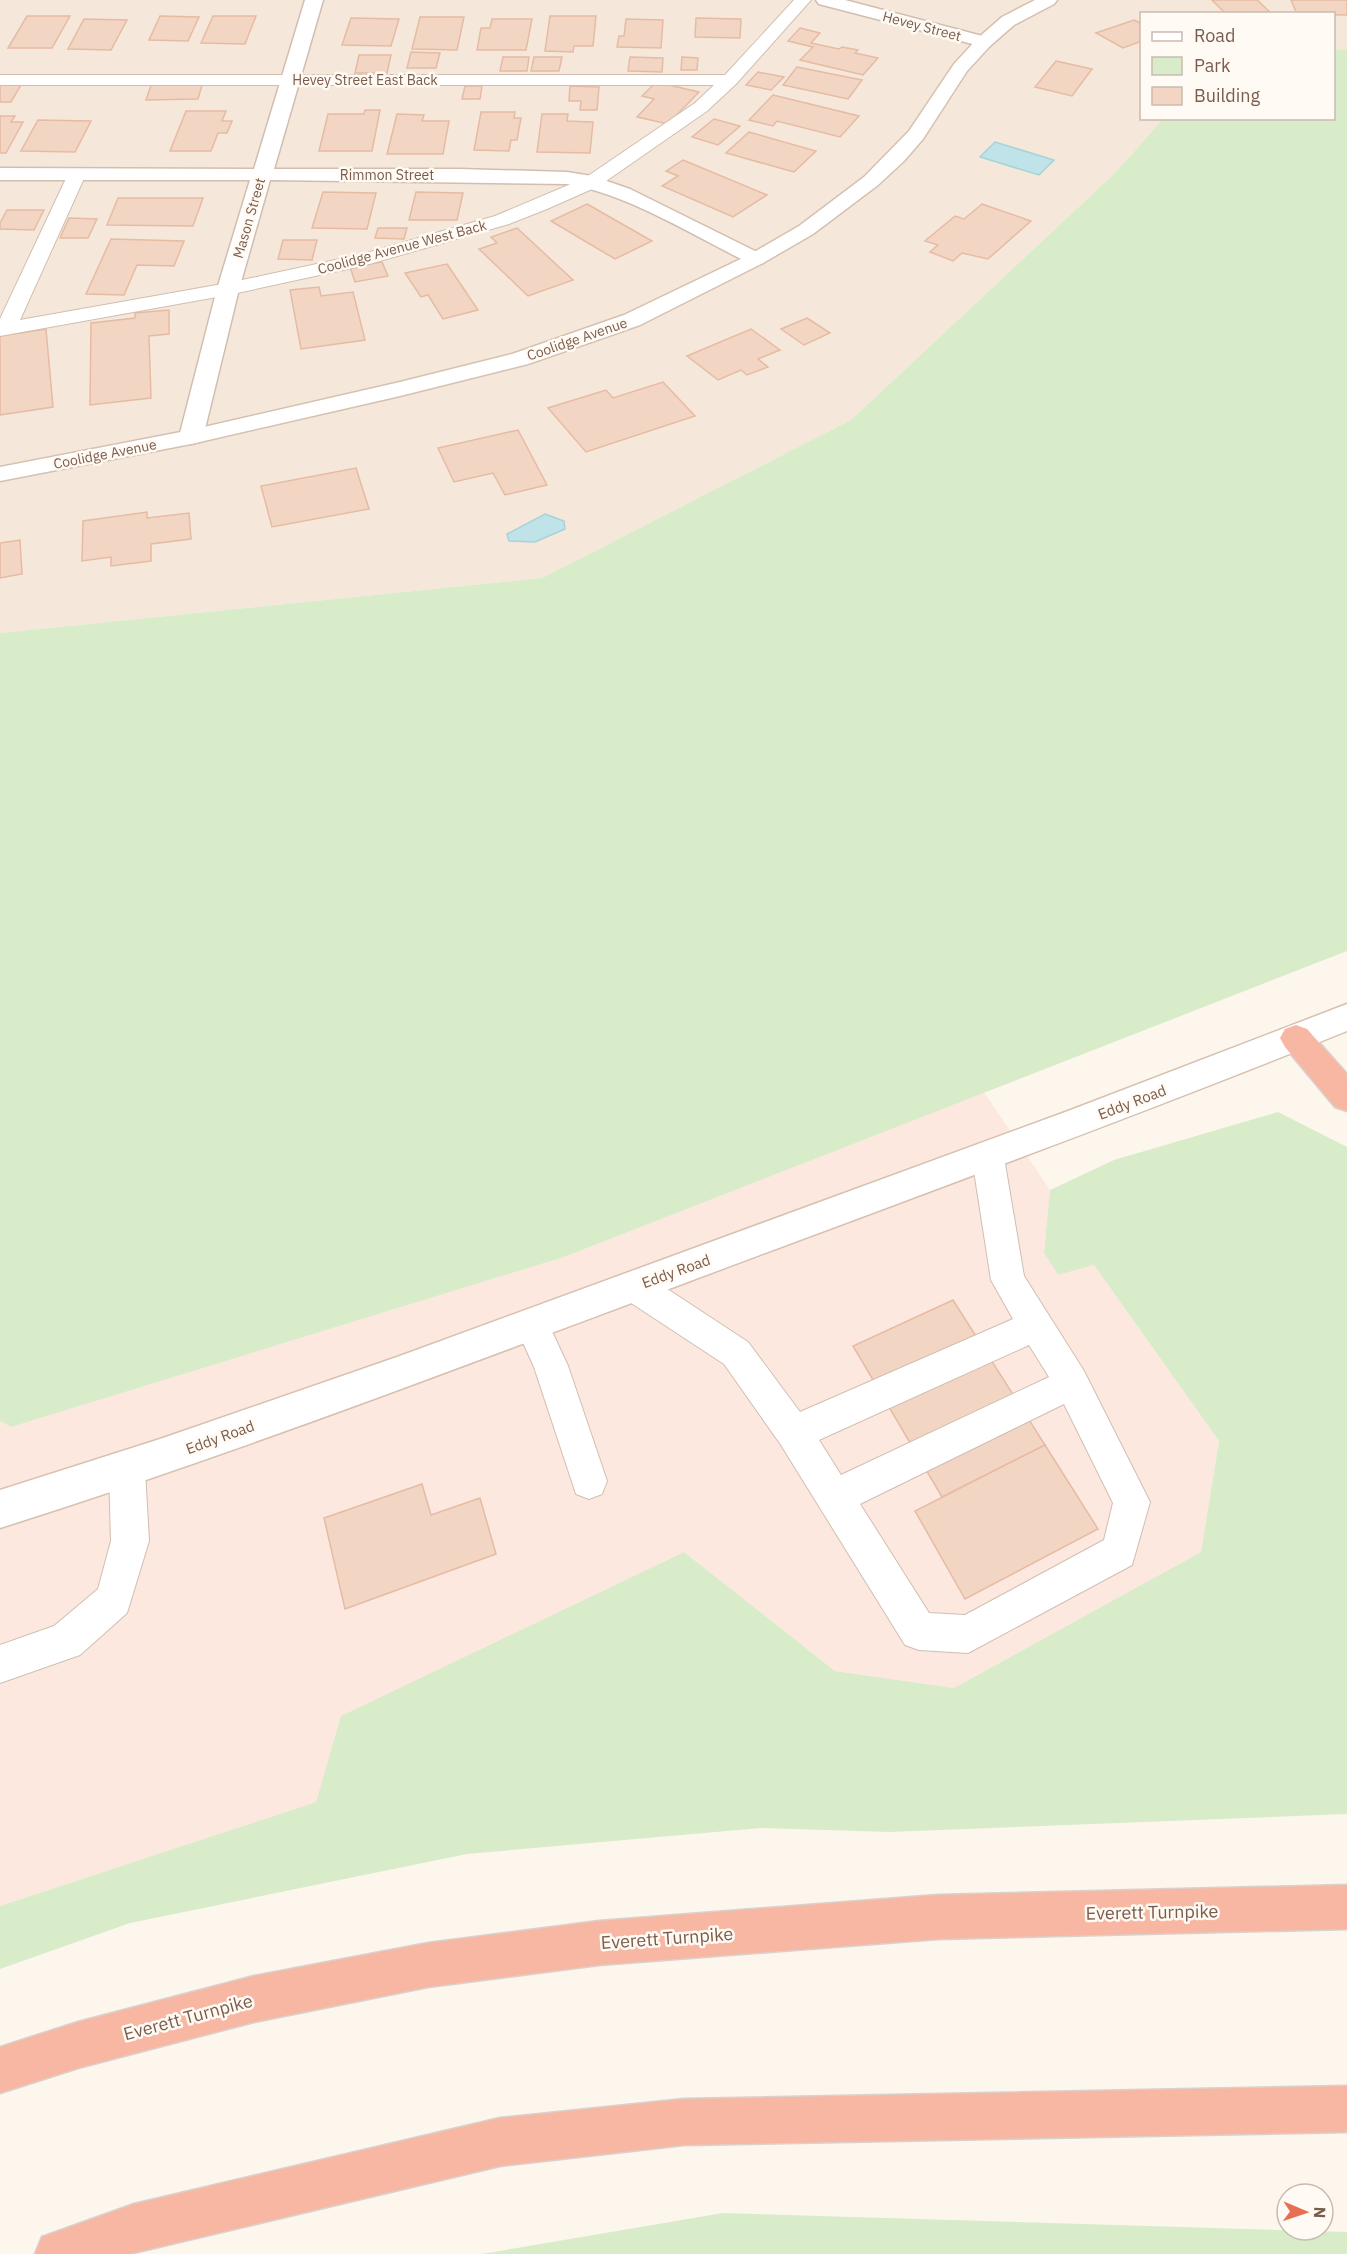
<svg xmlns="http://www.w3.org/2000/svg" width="1347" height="2254" viewBox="0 0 1347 2254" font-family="'IBM Plex Sans',sans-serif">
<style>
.residential{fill:#f5e8da}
.commercial{fill:#fde8e0}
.green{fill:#d8ecc9}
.water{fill:#bfe3e8;stroke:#a5d3da;stroke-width:1.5}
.building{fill:#f3d5c3;stroke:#e6bba3;stroke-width:1.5}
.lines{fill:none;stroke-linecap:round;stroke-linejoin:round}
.lane-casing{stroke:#d1beb0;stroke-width:2}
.street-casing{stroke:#d1beb0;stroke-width:3}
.secondary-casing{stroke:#d6c0b0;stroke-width:3}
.highway-casing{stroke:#dad1cd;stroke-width:3}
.lane{fill:#fff;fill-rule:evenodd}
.street{fill:#fff;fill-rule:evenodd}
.secondary{fill:#fff;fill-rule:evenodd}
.highway{fill:#f7b7a3;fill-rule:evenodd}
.labels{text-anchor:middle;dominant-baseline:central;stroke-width:5;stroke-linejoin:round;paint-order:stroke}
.far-street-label{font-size:14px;fill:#7a5c4d;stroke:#fffaf3}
.street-label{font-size:15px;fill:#7a5c4d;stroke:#fffaf3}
.near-street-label{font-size:18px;fill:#7a5c4d;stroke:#fffaf3}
</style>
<rect width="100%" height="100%" fill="#fdf6ec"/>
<polygon class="residential" points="0,0 1347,0 1347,49 1334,50 1334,14 1142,14 1142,118 1163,119 1116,172 851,420 542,578 0,633"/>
<polygon class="commercial" points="984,1092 1050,1190 1044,1253 1058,1275 1094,1265 1219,1441 1201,1552 954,1688 835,1671 684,1552 342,1716 316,1802 0,1906 0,1421 11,1427 564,1257"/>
<g class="green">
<polygon points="1347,49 1347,951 564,1257 11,1427 0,1421 0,633 542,578 851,420 1116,172 1163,119 1334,118 1334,50"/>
<polygon points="1278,1112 1347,1147 1347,1814 889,1832 761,1828 467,1854 130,1923 0,1969 0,1906 316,1802 341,1716 684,1552 835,1671 954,1688 1201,1552 1219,1441 1094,1265 1058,1275 1044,1253 1050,1190 1114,1160"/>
<polygon points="723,2213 1347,2232 1347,2254 482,2254"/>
</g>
<g class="water">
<polygon points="995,142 1054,160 1039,175 980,157"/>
<polygon points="545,514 564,521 565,529 535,542 509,541 507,534"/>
</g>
<g class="building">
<polygon points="1212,0 1257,0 1272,14 1226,14"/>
<polygon points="1291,0 1347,0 1347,15 1297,14"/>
<polygon points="27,16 70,16 52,48 8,48"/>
<polygon points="160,16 199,17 188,41 149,40"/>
<polygon points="213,16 256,16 245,44 201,43"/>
<polygon points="550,16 596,16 593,46 574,46 573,52 545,51"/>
<polygon points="420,17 464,17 457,50 412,49"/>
<polygon points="351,18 399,19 391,46 342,45"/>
<polygon points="696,18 741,19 740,38 695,37"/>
<polygon points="84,19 127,20 111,50 68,49"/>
<polygon points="492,19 532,19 526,50 477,50 481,28 490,28"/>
<polygon points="626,19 663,20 661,48 617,47 619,36 624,36"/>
<polygon points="1134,20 1142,24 1142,41 1123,48 1096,33"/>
<polygon points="800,28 820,33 811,43 839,49 842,47 858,50 855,53 878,58 863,75 800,60 813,47 788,41"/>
<polygon points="411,52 440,53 436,68 407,68"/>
<polygon points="359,55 391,55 387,73 355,73"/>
<polygon points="503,57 529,57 527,71 500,71"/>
<polygon points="534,57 562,57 559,71 531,71"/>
<polygon points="630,57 663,58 662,72 628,71"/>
<polygon points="682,57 698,58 697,70 681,70"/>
<polygon points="1056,61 1092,69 1072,96 1035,87"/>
<polygon points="797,67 862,80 848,99 783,85"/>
<polygon points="758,72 784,77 771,90 746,85"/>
<polygon points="656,82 699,92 668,124 637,117 654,99 642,96"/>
<polygon points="0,84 21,85 11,102 0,102"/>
<polygon points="151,85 202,85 198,99 146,100"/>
<polygon points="465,86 482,86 480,99 462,99"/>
<polygon points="570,86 599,87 597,110 580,110 581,101 569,101"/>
<polygon points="773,95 859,116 840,137 777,121 773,126 749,120"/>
<polygon points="365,110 380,110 372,151 319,151 328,114 364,114"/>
<polygon points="186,111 226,111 222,121 232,121 227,133 218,133 211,151 170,151"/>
<polygon points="481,112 515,112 514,118 521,118 517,140 511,140 509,151 474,150"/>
<polygon points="397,114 424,115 422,121 449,121 443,154 387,154"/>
<polygon points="542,114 568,114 567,121 593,122 590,153 537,152"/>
<polygon points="0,116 15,116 11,122 23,122 6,153 0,153"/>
<polygon points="714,119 740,126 718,145 692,137"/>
<polygon points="38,120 91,121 75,152 21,151"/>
<polygon points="749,132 816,151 794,172 726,153"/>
<polygon points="683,160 767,195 733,217 662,186 678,176 666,171"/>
<polygon points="323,192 376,193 367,229 312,228"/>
<polygon points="416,192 463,193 457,220 409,220"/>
<polygon points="118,198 203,198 193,226 107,225"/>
<polygon points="587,204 652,241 615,259 551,221"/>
<polygon points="982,204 1031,221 988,259 962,253 953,261 930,252 938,245 925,241 955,216 964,219"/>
<polygon points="7,210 44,210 34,230 0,229 0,223"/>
<polygon points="69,218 97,219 88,238 60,238"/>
<polygon points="378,228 407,228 404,239 375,238"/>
<polygon points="517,228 573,280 528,296 479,249 497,243 491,237"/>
<polygon points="111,239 184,241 174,266 137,265 124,295 86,294"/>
<polygon points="283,240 317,240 312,260 278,259"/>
<polygon points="382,262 388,276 355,282 350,267"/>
<polygon points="447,264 478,310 443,319 428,295 421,297 405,273"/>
<polygon points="319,287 321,296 353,292 365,340 301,349 290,290"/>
<polygon points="169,310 169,334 149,336 151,398 90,405 91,323 135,318 135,313"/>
<polygon points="807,318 830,333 804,345 781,329"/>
<polygon points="46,329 53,407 0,415 0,336"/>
<polygon points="751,329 780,350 758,359 768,367 747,375 741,370 718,380 687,356"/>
<polygon points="663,382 695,416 586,452 548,408 606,390 613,398"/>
<polygon points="518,430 547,485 505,495 493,473 454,482 438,448"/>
<polygon points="356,468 369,509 272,527 261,486"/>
<polygon points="147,512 147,518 189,513 191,539 151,544 151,561 111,566 111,557 82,561 83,521"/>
<polygon points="20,540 22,574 0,578 0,543"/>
<polygon points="953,1300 1045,1445 942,1497 853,1346"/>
<polygon points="1045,1445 1098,1529 965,1599 915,1511"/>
<polygon points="422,1484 431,1515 480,1498 496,1554 345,1609 324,1518"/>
</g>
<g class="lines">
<g class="lane-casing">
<g id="lane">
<polygon points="794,0 811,0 736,84 707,111 599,186 547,209 509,224 366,265 228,295 0,336 0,319 70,170 84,170 86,174 20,320 228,283 363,254 495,216 585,178 695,103 714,85 0,85 0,75 725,75"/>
<path d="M988 1144 999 1148 1004 1158 1024 1276 1084 1371 1150 1502 1132 1565 968 1653 919 1650 905 1645 781 1445 724 1364 622 1297 617 1286 622 1275 634 1271 646 1275 748 1342 800 1412 1013 1319 991 1280 972 1158 977 1148ZM1029 1345 1049 1377 841 1475 819 1440ZM1064 1404 1113 1503 1104 1540 965 1615 929 1613 860 1504Z"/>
<polygon points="532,1309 544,1314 568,1366 607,1481 602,1494 589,1499 576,1494 534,1367 515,1325 520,1314"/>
<polygon points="127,1452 140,1457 145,1470 149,1541 127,1613 80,1655 0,1683 0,1645 54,1626 98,1589 111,1541 109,1470 114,1457"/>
</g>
</g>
<g class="street-casing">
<g id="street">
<path d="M305 0H323L274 169H460L567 172 592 176 630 189 763 255 766 259 763 263 756 265 749 263C694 236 626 193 567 184L270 180 239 289 203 437 199 442 191 444 183 442 179 437 217 289 250 180H0V168L254 169Z"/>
<polygon points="816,0 845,0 990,38 993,42 990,46 984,47 819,4"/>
</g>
</g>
<g class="secondary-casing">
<g id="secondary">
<polygon points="1035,0 1057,0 1054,4 1014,25 990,46 967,71 923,139 904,161 878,185 813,234 763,263 640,325 528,364 400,396 191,444 0,481 0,467 191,430 400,382 512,354 624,315 749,255 799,226 864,177 909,131 954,64 978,38 1002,17"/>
<path d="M1347 1004V1031C1131 1118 912 1198 693 1280 463 1366 234 1454 0 1528V1490L160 1439 397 1357 1068 1111Z"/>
</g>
</g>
<g class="highway-casing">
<g id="highway">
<polygon points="1296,1025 1307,1029 1347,1074 1347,1111 1335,1107 1285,1047 1280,1038 1285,1029"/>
<polygon points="1347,1885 1347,1929 938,1939 599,1965 428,1987 254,2022 78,2068 0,2093 0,2047 78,2022 254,1976 428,1943 599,1921 938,1895"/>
<polygon points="1347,2086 1347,2132 684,2145 500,2166 129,2254 35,2254 42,2237 134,2204 500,2118 684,2099"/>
</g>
</g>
<use href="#lane" class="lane"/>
<use href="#street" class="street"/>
<use href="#secondary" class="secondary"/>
<use href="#highway" class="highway"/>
</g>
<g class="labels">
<g class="far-street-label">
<text transform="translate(922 26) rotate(15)">Hevey Street</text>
<text x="365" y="80">Hevey Street East Back</text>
<text x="387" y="175">Rimmon Street</text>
<text transform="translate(249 218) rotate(-74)">Mason Street</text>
<text transform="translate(402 247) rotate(-15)">Coolidge Avenue West Back</text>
<text transform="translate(577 339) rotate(-19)">Coolidge Avenue</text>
<text transform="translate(105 454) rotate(-11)">Coolidge Avenue</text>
</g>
<g class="street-label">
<text transform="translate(1132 1102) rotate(-21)">Eddy Road</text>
<text transform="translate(676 1271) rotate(-20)">Eddy Road</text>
<text transform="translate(220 1437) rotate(-20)">Eddy Road</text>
</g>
<g class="near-street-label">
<text transform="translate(1152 1912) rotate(-1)">Everett Turnpike</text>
<text transform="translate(667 1938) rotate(-4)">Everett Turnpike</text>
<text transform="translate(188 2017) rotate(-15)">Everett Turnpike</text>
</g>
</g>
<rect x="1140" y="12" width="195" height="108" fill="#fffaf3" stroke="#cabbb1" stroke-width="1.5"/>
<rect x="1152" y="32" width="30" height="9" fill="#ffffff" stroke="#cabbb1" stroke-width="1.5"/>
<text x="1194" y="42" font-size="18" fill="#7a5c4d">Road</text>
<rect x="1152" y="57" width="30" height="18" fill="#d8ecc9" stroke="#cabbb1" stroke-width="1.5"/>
<text x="1194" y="72" font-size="18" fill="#7a5c4d">Park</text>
<rect x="1152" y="87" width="30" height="18" fill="#f3d5c3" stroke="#cabbb1" stroke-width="1.5"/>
<text x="1194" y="102" font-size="18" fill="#7a5c4d">Building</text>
<g transform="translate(1305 2212) rotate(92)"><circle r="28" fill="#fffaf3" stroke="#cabbb1" stroke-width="1.5"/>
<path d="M0-4.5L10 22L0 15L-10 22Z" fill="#e76f51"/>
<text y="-9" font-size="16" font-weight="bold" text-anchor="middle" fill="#7a5c4d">N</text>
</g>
</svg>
